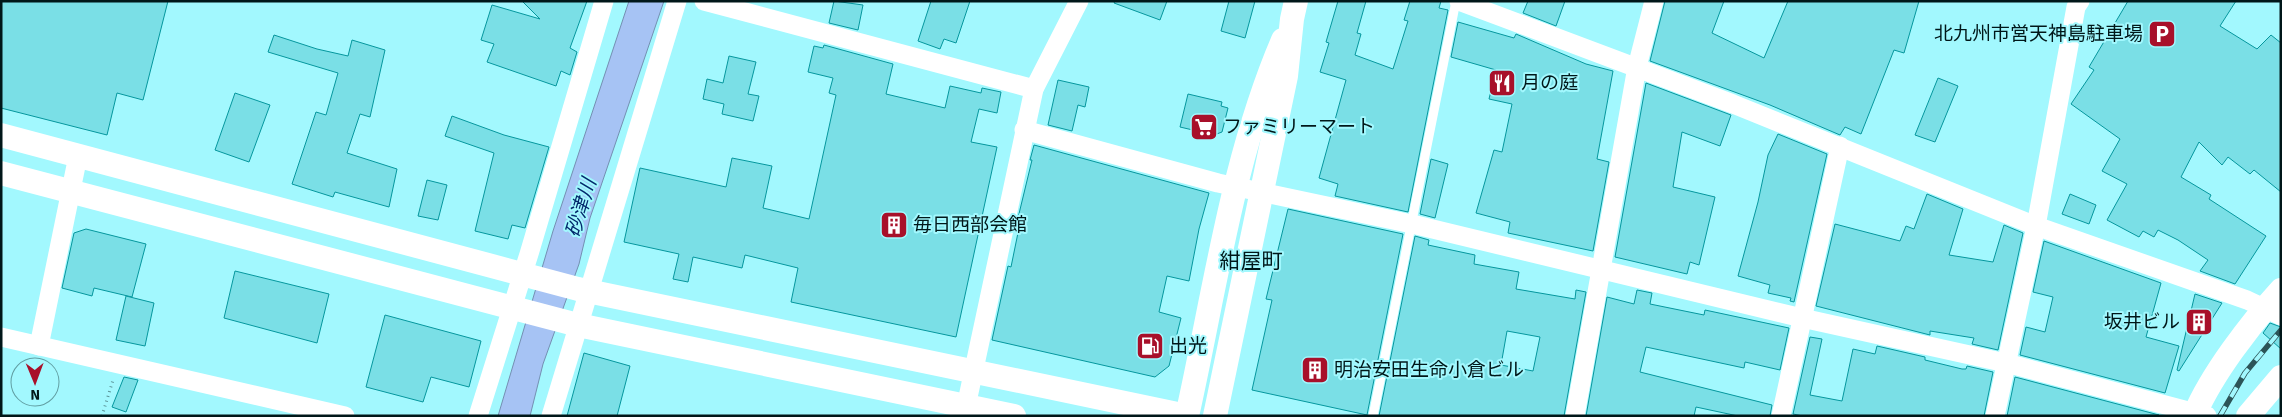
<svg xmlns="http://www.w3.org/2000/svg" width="2282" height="417" viewBox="0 0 2282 417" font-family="Signika,'Noto Sans JP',sans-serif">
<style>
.water{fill:#a6c3f4;stroke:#748fb2}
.building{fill:#7adfe6;stroke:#05979e;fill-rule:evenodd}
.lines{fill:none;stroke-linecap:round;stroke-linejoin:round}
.path{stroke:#5a9498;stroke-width:3;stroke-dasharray:1 4;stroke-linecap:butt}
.service{stroke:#fff;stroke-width:9}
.minor{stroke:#fff;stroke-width:19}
.tertiary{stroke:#fff;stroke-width:24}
.rail-casing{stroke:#2c5457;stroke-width:5.5}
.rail{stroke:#a2f8fe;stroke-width:4;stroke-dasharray:11;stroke-linecap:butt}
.labels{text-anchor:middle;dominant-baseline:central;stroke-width:4;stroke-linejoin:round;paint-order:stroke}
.poi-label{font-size:19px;fill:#001719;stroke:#a2f8fe;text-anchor:start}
.water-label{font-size:20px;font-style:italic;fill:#03296c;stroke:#a2f8fe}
.quarter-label{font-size:21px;fill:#001719;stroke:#a2f8fe}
</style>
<rect width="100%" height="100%" fill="#a2f8fe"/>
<polygon class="water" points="629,1 664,1 590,218 579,264 543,364 530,416 498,416 553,231"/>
<g class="building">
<polygon points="1,1 168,1 143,100 117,93 107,135 1,108"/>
<polygon points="522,1 587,1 570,48 577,52 570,75 561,71 556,86 487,62 494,44 481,40 492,5 540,19"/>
<polygon points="834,1 863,5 858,30 829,23"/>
<polygon points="931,1 970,1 956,43 944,39 940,49 918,41"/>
<polygon points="1115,1 1167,1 1160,20 1114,3"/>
<polygon points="1229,1 1255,1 1245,38 1221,31"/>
<polygon points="1338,1 1366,1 1357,33 1361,34 1355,55 1393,69 1408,21 1404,20 1410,1 1441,1 1439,8 1448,10 1408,212 1335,196 1338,184 1319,178 1346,80 1320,72 1329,43 1326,42"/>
<polygon points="1528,1 1565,1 1556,26 1523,13"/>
<polygon points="1665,1 1724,1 1712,33 1764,58 1788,1 1919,1 1904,53 1894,50 1861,134 1845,127 1840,135 1770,105 1650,61"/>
<polygon points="2128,1 2236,1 2220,26 2257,49 2271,35 2281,43 2281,192 2254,170 2250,174 2228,157 2222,165 2199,142 2181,177 2211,195 2209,199 2266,236 2235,284 2200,271 2208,260 2178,240 2158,230 2154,237 2143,231 2139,237 2107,220 2127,184 2102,171 2120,139 2071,104 2094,70 2089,67"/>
<polygon points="1458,22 1514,38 1516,34 1586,64 1613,71 1597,159 1609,162 1593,251 1508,233 1510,222 1476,213 1494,150 1502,152 1512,104 1489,99 1496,70 1451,57"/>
<polygon points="274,35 317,49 348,56 352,40 385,50 370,117 360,114 347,153 397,169 389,207 335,192 333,197 292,184 316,112 326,115 338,73 268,52"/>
<polygon points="824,45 893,64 886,94 945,108 950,86 981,93 982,88 1001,92 997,113 979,109 971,142 997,147 956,337 791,302 798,268 745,255 742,268 693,257 688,282 673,279 679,254 624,242 640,168 726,187 732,158 772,166 763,208 809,219 836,95 829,93 833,78 808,72 814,46 823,48"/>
<polygon points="729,56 756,62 748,94 759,96 753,121 722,114 724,104 703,99 707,79 723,83"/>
<polygon points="1938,78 1958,86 1935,142 1915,135"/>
<polygon points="1058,80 1089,87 1085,107 1078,105 1072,131 1048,125"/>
<polygon points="1646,83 1731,115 1720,146 1682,132 1673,187 1715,197 1699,265 1690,262 1687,274 1615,257"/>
<polygon points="235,93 270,105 249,162 215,150"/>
<polygon points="1188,94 1222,102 1221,106 1228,108 1222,132 1214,135 1180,127"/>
<polygon points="452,116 504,135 549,147 525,228 512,225 508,239 475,231 494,153 445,136"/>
<polygon points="1778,134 1827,154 1794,302 1790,301 1791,298 1768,293 1770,285 1738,276 1758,202 1768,155"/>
<polygon points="1034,145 1209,193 1199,229 1189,281 1167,276 1159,312 1181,318 1169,366 1155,377 992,340 1008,266 1011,267 1020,223 1017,222 1032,160 1030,160"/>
<polygon points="1431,159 1448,164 1435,218 1420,214"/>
<polygon points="427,180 447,185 438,220 418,216"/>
<polygon points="1927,194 1963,209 1949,255 1993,262 2004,225 2023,233 1998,350 1972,344 1974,338 1930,331 1930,335 1816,306 1835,224 1900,241 1906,226 1914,229"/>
<polygon points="2070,194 2096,205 2089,224 2062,214"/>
<polygon points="1288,209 1403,234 1367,415 1252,390 1272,300 1266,299"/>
<polygon points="86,229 146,244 132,297 94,288 92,296 62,288 74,233"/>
<path d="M1415 236 1429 240 1428 245 1475 255 1474 264 1519 272 1516 289 1575 299 1576 290 1586 292 1564 416H1379ZM1507 331 1540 337 1533 371 1501 365Z"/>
<polygon points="2044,241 2161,283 2146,337 2179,346 2165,393 2020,355 2026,327 2045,332 2053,297 2033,292"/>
<polygon points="235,271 329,294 317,343 224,318"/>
<polygon points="1637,290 1652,293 1650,304 1704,315 1705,310 1789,328 1780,370 1745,362 1744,368 1646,347 1640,372 1772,405 1770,416 1738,416 1696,407 1694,416 1586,416 1607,297 1634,304"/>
<polygon points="2195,294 2222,303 2179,371 2177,370"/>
<polygon points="126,296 154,303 145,346 116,340"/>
<polygon points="385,315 481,341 469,387 431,377 423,402 366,387"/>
<polygon points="2270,323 2281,327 2281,349 2263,333"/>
<polygon points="1810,337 1822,339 1810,395 1842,401 1853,349 1875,354 1877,346 1925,357 1925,360 1962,369 1966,369 1967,366 1993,372 1984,416 1803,416 1793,414"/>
<polygon points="584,353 630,366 617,416 567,416"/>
<polygon points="124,377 138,380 126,412 112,407"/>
<polygon points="2015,377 2159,415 2007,416"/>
</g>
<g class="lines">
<polyline class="path" points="102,416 113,380"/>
<polyline class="service" points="1373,416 1456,1"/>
<g class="minor">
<polyline points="704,1 1034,89"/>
<polyline points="1459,1 1733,104 2036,226 2247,300 2281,316"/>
<polyline points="1024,130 1218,183 1412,224 1802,318 2006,363 2207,416"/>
<polyline points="1,337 345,416"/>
<polyline points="39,346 78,156"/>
<polyline points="478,416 529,254 604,1"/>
<polyline points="551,416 677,1"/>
<polyline points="964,416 1034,89 1079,1"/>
<polyline points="1575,416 1637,67 1654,1"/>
<polyline points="1781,416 1840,146"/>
<polyline points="1995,416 2036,226 2076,7 2080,1"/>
</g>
<g class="tertiary">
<polyline points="1,135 578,289 1187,416"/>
<polyline points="1,173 578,325 1014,416"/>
<path d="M1187 416C1215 291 1232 159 1283 40"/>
<polyline points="1215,416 1286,76 1292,19 1296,1"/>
<path d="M2194 416C2211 375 2251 323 2281 290"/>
<polyline points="2248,416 2281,377"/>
</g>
<g class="rail-casing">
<polyline id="rail" points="2220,416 2245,373 2281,330"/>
</g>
<use href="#rail" class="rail"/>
</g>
<defs>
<g id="parking-square" transform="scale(1.4375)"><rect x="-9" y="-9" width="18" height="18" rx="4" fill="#a8102a" stroke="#a2f8fe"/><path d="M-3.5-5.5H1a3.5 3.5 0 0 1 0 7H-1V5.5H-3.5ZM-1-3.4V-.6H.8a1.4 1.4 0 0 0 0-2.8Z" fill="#fff"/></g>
<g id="restaurant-square" transform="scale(1.4375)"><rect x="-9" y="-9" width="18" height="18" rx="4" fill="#a8102a" stroke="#a2f8fe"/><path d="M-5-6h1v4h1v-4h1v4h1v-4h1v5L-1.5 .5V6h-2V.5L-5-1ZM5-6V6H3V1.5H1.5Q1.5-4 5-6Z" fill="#fff"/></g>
<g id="supermarket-square" transform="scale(1.4375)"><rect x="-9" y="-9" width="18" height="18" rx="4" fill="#a8102a" stroke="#a2f8fe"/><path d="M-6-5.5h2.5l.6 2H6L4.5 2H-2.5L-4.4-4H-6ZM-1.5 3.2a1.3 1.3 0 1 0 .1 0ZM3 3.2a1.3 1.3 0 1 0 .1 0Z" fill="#fff"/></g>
<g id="building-square" transform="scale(1.4375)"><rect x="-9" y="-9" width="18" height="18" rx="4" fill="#a8102a" stroke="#a2f8fe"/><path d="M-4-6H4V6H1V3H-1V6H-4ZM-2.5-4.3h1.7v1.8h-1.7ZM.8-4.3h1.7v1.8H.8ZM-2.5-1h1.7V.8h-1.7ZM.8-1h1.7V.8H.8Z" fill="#fff"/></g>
<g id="fuel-square" transform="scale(1.4375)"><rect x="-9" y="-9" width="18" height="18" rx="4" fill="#a8102a" stroke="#a2f8fe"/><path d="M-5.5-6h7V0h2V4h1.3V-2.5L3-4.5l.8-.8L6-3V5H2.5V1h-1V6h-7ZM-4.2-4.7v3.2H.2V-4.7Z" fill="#fff"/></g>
</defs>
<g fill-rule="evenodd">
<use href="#parking-square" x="2162" y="34"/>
<use href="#restaurant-square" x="1502" y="83"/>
<use href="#supermarket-square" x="1204" y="127"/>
<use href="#building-square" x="894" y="225"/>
<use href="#building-square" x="2199" y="322"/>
<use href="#fuel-square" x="1150" y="346"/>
<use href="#building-square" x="1315" y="370"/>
</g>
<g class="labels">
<g class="poi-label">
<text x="2143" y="34" text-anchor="end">北九州市営天神島駐車場</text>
<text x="1521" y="83">月の庭</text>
<text x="1223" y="127">ファミリーマート</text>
<text x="913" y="225">毎日西部会館</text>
<text x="2180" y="322" text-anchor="end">坂井ビル</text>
<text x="1169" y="346">出光</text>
<text x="1334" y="370">明治安田生命小倉ビル</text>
</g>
<g class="water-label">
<text transform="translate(581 208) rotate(-73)">砂津川</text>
</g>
<g class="quarter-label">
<text x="1251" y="261">紺屋町</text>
</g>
</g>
<rect width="2282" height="417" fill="none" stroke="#001719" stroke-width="5"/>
<g transform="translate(35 382) rotate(179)"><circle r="24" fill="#a2f8fe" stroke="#619ea2"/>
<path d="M0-4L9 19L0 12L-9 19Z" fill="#a8102a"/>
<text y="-8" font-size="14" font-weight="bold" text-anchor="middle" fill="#001719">N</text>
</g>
</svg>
